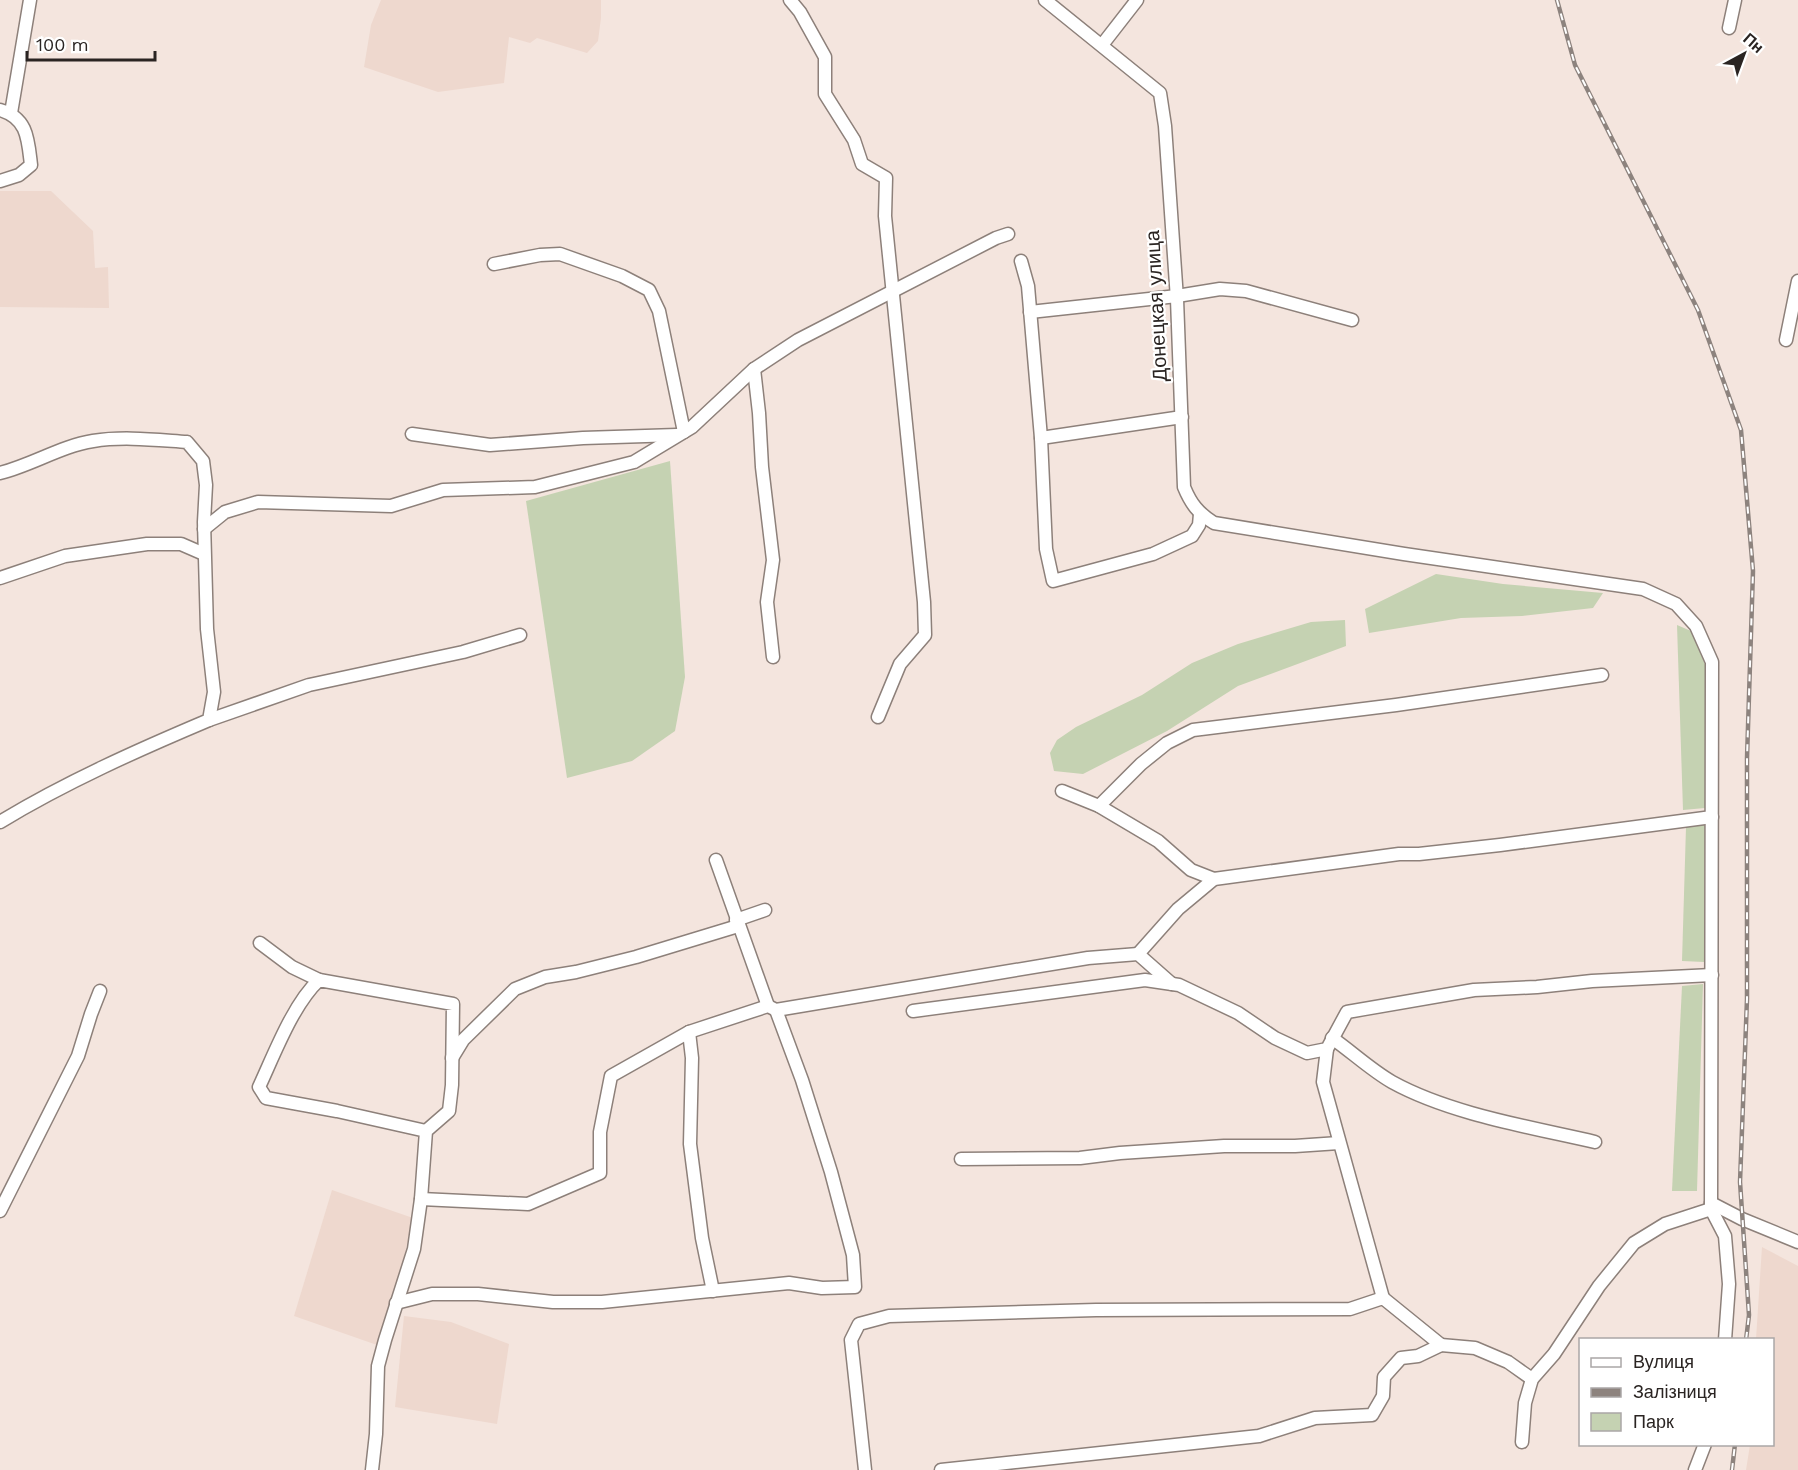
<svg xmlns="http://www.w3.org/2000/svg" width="1798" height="1470" viewBox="0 0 1798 1470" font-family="'Work Sans',sans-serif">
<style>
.built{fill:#eed8ce}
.green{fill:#c5d2b2}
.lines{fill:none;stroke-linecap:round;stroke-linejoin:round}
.minor-casing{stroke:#8d807a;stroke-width:15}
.minor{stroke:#fff;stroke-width:12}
.rail-casing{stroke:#8d837e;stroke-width:4.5}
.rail{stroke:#fff;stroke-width:2;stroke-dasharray:7;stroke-linecap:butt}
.labels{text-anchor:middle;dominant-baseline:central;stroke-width:4.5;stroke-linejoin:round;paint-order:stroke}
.street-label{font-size:20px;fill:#2a2422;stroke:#fff}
</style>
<rect width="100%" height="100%" fill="#f4e5de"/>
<g class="built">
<polygon points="381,0 601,0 601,18 598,41 587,53 537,38 530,43 509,37 504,83 438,92 364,67 371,25"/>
<polygon points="0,191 51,191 93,231 95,268 108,267 109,308 0,307"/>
<polygon points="332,1190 413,1218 401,1270 377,1345 294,1316"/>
<polygon points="1762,1247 1798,1266 1798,1470 1746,1470 1750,1445 1772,1444 1772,1340 1756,1339"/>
<polygon points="404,1316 451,1322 509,1344 497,1424 395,1407"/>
</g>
<g class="green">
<polygon points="670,461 685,677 675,731 632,761 567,778 526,501"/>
<polygon points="1436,574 1503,584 1603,593 1593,608 1522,616 1461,618 1369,633 1365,609"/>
<polygon points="1345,620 1346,646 1238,686 1167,731 1083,774 1054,771 1050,753 1057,740 1076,727 1142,695 1192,663 1238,644 1311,622"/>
<polygon points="1677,625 1691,631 1705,664 1705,808 1683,810"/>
<polygon points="1705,824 1704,962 1682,961 1686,827"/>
<polygon points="1703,984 1697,1191 1672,1191 1682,986"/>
</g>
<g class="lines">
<g class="minor-casing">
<g id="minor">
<polyline points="790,0 800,12 825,57 825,94 854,140 862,164 886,178 885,216 924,602 925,635 900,664 878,717"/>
<path d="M1045 0 1160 93 1165 126 1177 299 1184 487C1191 504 1198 513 1214 523L1404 554 1643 589 1676 604 1696 626 1712 662 1711 1209 1725 1236 1729 1284 1725 1340"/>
<polyline points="1729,28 1735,0"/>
<polyline points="1102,45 1137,0"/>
<path d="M0 110C28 118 28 140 31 165L19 175 0 181"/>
<polyline points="11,113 30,0"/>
<polyline points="1021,261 1028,286 1041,438 1046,549 1053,581 1153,554 1192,536 1199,525 1200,514"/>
<polyline points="494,264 540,255 560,254 622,276 649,290 659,311 684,432"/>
<polyline points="1030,312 1177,296 1220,289 1246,291 1352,320"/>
<polyline points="1786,340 1798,281"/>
<polyline points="754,369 759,413 762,467 773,560 767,602 773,657"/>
<polyline points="412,434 490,445 583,438 677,435"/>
<polyline points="1041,438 1182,417"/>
<path d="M0 473C32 465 61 446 93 441 124 436 157 440 187 442L203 461 206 485 204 522 207 629 214 692 209 720C138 750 66 782 0 822"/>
<polyline points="204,529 225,512 258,502 391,506 443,490 535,487 634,462 692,427 754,369 798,340 996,238 1008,234"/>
<polyline points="0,578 65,556 147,544 181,544 204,554"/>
<polyline points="209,720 309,685 463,652 520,635"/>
<polyline points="1062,791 1099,806 1158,841 1191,870 1214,879"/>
<polyline points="1099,806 1141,764 1167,743 1193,730 1396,705 1602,675"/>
<polyline points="716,860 768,1006"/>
<polyline points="736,920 765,910"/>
<polyline points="260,943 292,967 319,980"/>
<polyline points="1138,954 1178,909 1214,879 1399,854 1419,854 1500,845 1712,817"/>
<polyline points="913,1011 1145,980 1179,985 1238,1013 1275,1038 1307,1053 1327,1049 1347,1012 1474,990 1537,987 1592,981 1712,975"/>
<polyline points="689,1032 692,1058 690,1144 702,1238 713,1291"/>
<path d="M1332 1038C1352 1052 1371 1070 1392 1082 1450 1114 1530 1127 1595 1142"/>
<polyline points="1327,1049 1323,1082 1383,1298"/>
<polyline points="452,1058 463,1040 515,989 545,977 576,972 636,957 738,926"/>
<polyline points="961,1159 1080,1158 1120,1153 1224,1146 1295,1146 1339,1143"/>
<polyline points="421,1199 528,1204 600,1173 600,1132 611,1076 689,1032 768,1006 776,1010 1088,958 1138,954 1172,984"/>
<polyline points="1711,1203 1742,1219 1798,1242"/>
<polyline points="0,1211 78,1056 91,1014 100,991"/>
<polyline points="396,1303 432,1294 478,1294 553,1302 602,1302 789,1283 822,1288 855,1287 853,1255 831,1172 802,1080 776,1010"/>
<polyline points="1441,1345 1475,1348 1508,1362 1532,1379"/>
<polyline points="1522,1442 1525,1403 1532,1379 1554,1354 1599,1286 1634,1243 1665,1224 1711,1209"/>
<path d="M372 1470 376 1434 378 1366 385 1340 414 1249 421 1199 426 1131 449 1111 452 1085 453 1004 319 980C293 1004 274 1055 259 1087L266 1098 337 1111 426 1131"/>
<polyline points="865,1470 851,1340 859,1324 889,1316 1096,1310 1350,1309 1383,1298 1441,1345 1418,1356 1401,1358 1384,1377 1383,1396 1372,1415 1315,1418 1259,1436 941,1470"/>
<polyline points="1695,1470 1705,1444"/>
</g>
</g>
<use href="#minor" class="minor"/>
<g class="rail-casing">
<g id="rail">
<polyline points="1557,0 1575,65 1698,310 1741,430 1753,571 1747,758 1747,999 1740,1182 1749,1315 1746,1340"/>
<polyline points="1732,1470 1735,1444"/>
</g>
</g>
<use href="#rail" class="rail"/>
</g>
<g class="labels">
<g class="street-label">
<text transform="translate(1156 306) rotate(-93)">Донецкая улица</text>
</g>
</g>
<rect x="1579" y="1338" width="195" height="108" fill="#ffffff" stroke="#aaa7a7" stroke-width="1.5"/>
<rect x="1591" y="1358" width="30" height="9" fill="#ffffff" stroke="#aaa7a7" stroke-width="1.5"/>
<text x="1633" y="1368" font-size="18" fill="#2a2422">Вулиця</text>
<rect x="1591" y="1388" width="30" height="9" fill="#8d837e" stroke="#aaa7a7" stroke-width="1.5"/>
<text x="1633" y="1398" font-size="18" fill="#2a2422">Залізниця</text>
<rect x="1591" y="1413" width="30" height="18" fill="#c5d2b2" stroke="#aaa7a7" stroke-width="1.5"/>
<text x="1633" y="1428" font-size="18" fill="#2a2422">Парк</text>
<g transform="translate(1744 54) rotate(41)" stroke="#ffffff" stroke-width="4.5" paint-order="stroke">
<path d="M0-4.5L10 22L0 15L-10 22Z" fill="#2a2422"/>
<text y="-9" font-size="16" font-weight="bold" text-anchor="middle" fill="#2a2422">Пн</text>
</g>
<path d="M27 51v9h128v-9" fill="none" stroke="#2a2422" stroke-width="3"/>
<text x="36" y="51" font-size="18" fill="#2a2422" stroke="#ffffff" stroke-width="4.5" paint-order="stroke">100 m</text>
</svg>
